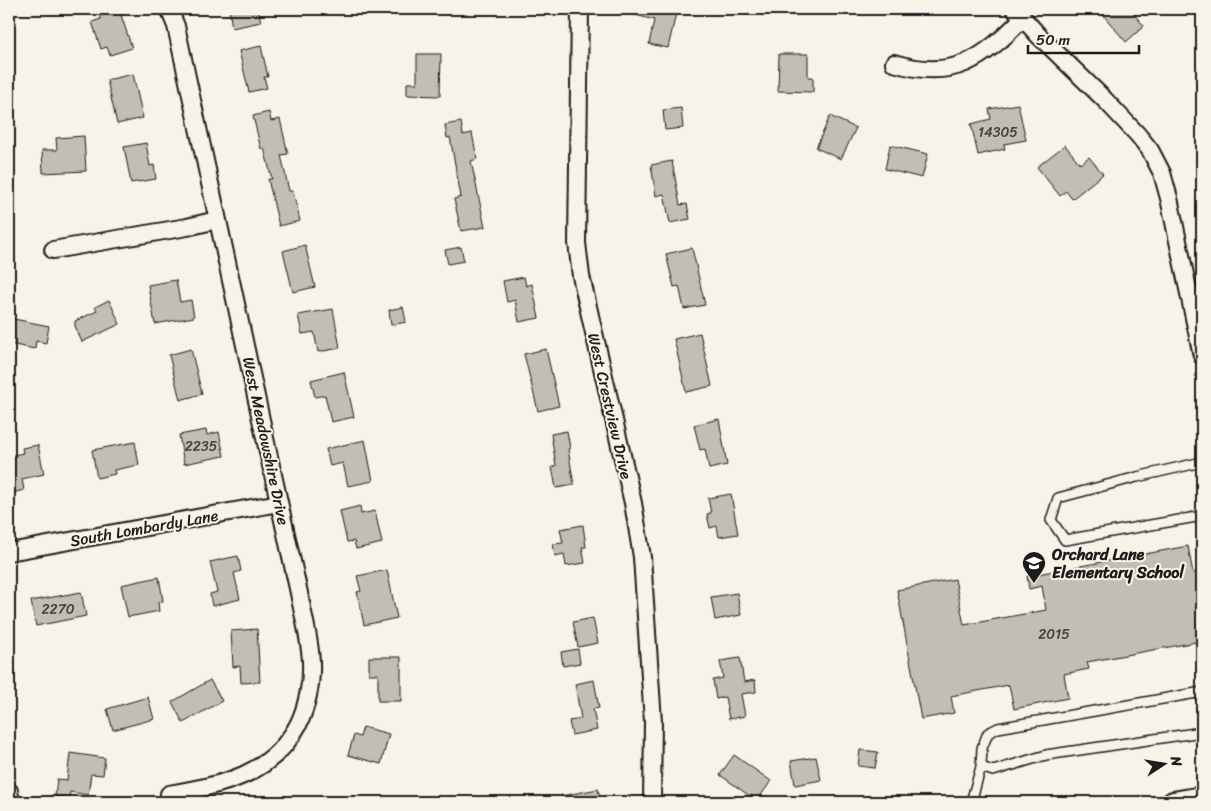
<svg xmlns="http://www.w3.org/2000/svg" width="1211" height="811" viewBox="0 0 1211 811" font-family="Sriracha,sans-serif">
<style>
.building{fill:#c0beb5;stroke:#1c1c1c}
.lines{fill:none;stroke-linecap:round;stroke-linejoin:round}
.service-casing{stroke:#1c1c1c;stroke-width:12}
.minor-casing{stroke:#1c1c1c;stroke-width:20}
.tertiary-casing{stroke:#1c1c1c;stroke-width:24}
.service{stroke:#f7f3e8;stroke-width:9}
.minor{stroke:#f7f3e8;stroke-width:16}
.tertiary{stroke:#f7f3e8;stroke-width:20}
.labels{text-anchor:middle;dominant-baseline:central;stroke-width:4;stroke-linejoin:round;paint-order:stroke}
.number-label{font-size:14px;fill:#454442}
.street-label{font-size:16px;fill:#1c1c1c;stroke:#f7f3e8}
.poi-label{font-size:16px;font-weight:bold;fill:#1c1c1c;stroke:#f7f3e8;text-anchor:start}
</style>
<rect width="100%" height="100%" fill="#f7f3e8"/>
<filter id="ink" filterUnits="userSpaceOnUse"><feTurbulence type="fractalNoise" baseFrequency=".02" numOctaves="2"/><feDisplacementMap in="SourceGraphic" scale="10" xChannelSelector="R" yChannelSelector="G"/><feConvolveMatrix kernelMatrix="1 2 1 2 8 2 1 2 1" color-interpolation-filters="sRGB"/></filter>
<g filter="url(#ink)">
<g class="building">
<polygon points="105,9 119,9 132,48 110,55 107,47 101,49 92,22 101,19 98,11"/>
<polygon points="229,9 258,9 261,22 232,28"/>
<polygon points="629,9 677,9 668,48 649,44 654,20 628,13"/>
<polygon points="1098,9 1130,9 1144,26 1126,42"/>
<polygon points="261,46 268,77 264,77 267,88 249,92 239,51"/>
<polygon points="417,54 441,54 440,96 407,95 407,83 417,83"/>
<polygon points="779,54 808,54 808,77 813,77 813,92 778,91"/>
<polygon points="133,74 143,118 117,124 107,80"/>
<polygon points="1018,104 1026,140 1004,144 1005,149 978,155 971,124 991,119 989,109"/>
<polygon points="681,108 683,128 665,130 663,110"/>
<polygon points="269,112 271,121 280,119 288,154 281,155 289,191 293,191 300,221 279,226 268,179 272,179 264,148 261,149 253,116"/>
<polygon points="830,116 856,128 841,159 816,148"/>
<polygon points="461,122 463,135 472,133 477,159 471,161 485,227 461,231 454,199 461,197 450,137 447,138 445,125"/>
<polygon points="84,136 86,171 43,173 42,150 57,150 56,138"/>
<polygon points="146,143 150,166 154,165 156,179 131,183 124,147"/>
<polygon points="890,145 928,154 922,178 885,169"/>
<polygon points="1065,145 1080,164 1089,157 1103,174 1072,199 1066,191 1060,196 1037,167"/>
<polygon points="672,161 680,205 687,204 690,219 670,223 664,194 656,196 651,165"/>
<polygon points="305,245 315,287 293,292 283,251"/>
<polygon points="461,247 464,261 448,264 445,250"/>
<polygon points="692,248 705,305 684,309 679,286 674,287 666,254"/>
<polygon points="524,277 526,286 532,284 539,318 519,322 515,300 507,302 503,281"/>
<polygon points="176,280 180,302 191,300 194,317 155,324 148,285"/>
<polygon points="109,300 120,324 82,342 75,326 75,321 97,311 95,307"/>
<polygon points="403,307 406,322 391,325 389,310"/>
<polygon points="333,309 340,348 318,352 314,332 302,334 298,315"/>
<polygon points="9,318 49,326 46,343 36,341 35,349 9,344"/>
<polygon points="700,333 712,386 686,392 674,339"/>
<polygon points="191,349 202,394 180,400 169,355"/>
<polygon points="546,349 559,406 538,411 524,354"/>
<polygon points="344,372 354,417 331,422 325,395 315,397 311,380"/>
<polygon points="719,419 727,465 709,469 705,449 700,450 694,425"/>
<polygon points="206,430 207,435 219,432 224,456 184,464 179,435"/>
<polygon points="567,431 570,448 568,449 574,485 556,488 552,467 556,466 551,434"/>
<polygon points="365,440 373,481 348,486 343,463 330,466 326,449"/>
<polygon points="135,442 139,465 114,470 115,474 97,478 92,450"/>
<polygon points="38,445 44,474 22,479 24,490 9,494 9,456 23,453 22,448"/>
<polygon points="731,494 738,534 719,537 717,526 710,528 707,514 711,513 708,498"/>
<polygon points="360,506 361,514 375,511 382,543 356,549 354,541 347,542 340,511"/>
<polygon points="583,525 586,547 582,547 585,563 566,566 564,554 555,556 553,544 563,543 560,529"/>
<polygon points="1188,546 1193,573 1202,572 1202,614 1200,615 1202,641 1087,662 1089,669 1064,674 1068,698 1014,709 1009,685 951,696 954,713 921,719 897,590 955,579 964,625 1046,610 1042,586 1029,589 1027,576"/>
<polygon points="238,556 241,571 234,573 240,599 212,606 210,594 217,592 210,562"/>
<polygon points="387,570 397,618 364,625 357,592 361,591 357,576"/>
<polygon points="159,577 163,601 158,602 159,611 128,617 121,585"/>
<polygon points="81,592 86,616 36,626 31,601"/>
<polygon points="737,593 741,615 715,620 711,597"/>
<polygon points="593,618 598,643 578,647 573,622"/>
<polygon points="257,629 260,682 241,683 240,666 233,667 231,631"/>
<polygon points="578,649 580,663 563,666 561,652"/>
<polygon points="369,657 401,657 401,701 378,701 378,674 369,674"/>
<polygon points="740,658 744,682 755,680 756,692 741,694 745,716 729,719 725,697 716,699 713,680 723,678 720,661"/>
<polygon points="210,680 222,701 183,723 172,702"/>
<polygon points="594,680 599,708 593,709 597,730 572,735 569,721 581,719 575,684"/>
<polygon points="148,697 154,719 113,730 107,709"/>
<polygon points="363,727 389,734 381,764 348,755 354,735 360,737"/>
<polygon points="860,750 878,752 875,768 858,766"/>
<polygon points="70,753 105,758 103,775 91,774 88,795 70,792 69,798 55,796 57,779 67,780"/>
<polygon points="734,755 771,781 757,801 720,775"/>
<polygon points="816,757 821,780 795,785 791,761"/>
<polygon points="598,789 601,802 561,802 561,796"/>
</g>
<g class="lines">
<g class="service-casing">
<g id="service">
<polyline points="1202,462 1137,477 1058,498 1051,520 1065,540 1202,516"/>
<polyline points="1202,692 998,728 988,733 982,748 981,767 993,771 1046,755 1202,732"/>
<polyline points="971,802 981,767"/>
</g>
</g>
<g class="minor-casing">
<g id="minor">
<path d="M169 9 176 26C206 168 237 310 268 452 278 499 289 546 299 593 303 615 310 639 311 662 312 682 307 707 298 725 271 776 221 785 169 794"/>
<polyline points="580,9 577,243 581,276 633,503 642,557 653,722 652,802"/>
<polyline points="1015,9 1038,35 1105,100 1138,135 1150,150 1162,173 1169,198 1202,356"/>
<path d="M894 63C953 81 982 60 1023 18"/>
<polyline points="53,250 187,227 217,220"/>
<polyline points="9,552 279,503"/>
<polyline points="9,791 11,802"/>
</g>
</g>
<g class="tertiary-casing">
<polyline id="tertiary" points="1173,802 1202,797"/>
</g>
<use href="#service" class="service"/>
<use href="#minor" class="minor"/>
<use href="#tertiary" class="tertiary"/>
</g>
</g>
<defs>
<g id="school-pin" transform="scale(1.25)"><path d="M0 17L-7.5 6A9.5 9.5 0 1 1 7.5 6Z" fill="#1c1c1c" stroke="#f7f3e8"/><path d="M0-5L7-2L0 1L-7-2ZM-4 1L0 2.5L4 1V4Q0 6-4 4Z" fill="#fff"/></g>
</defs>
<g fill-rule="evenodd">
<use href="#school-pin" x="1034" y="563"/>
</g>
<g class="labels">
<g class="number-label">
<text x="998" y="132">14305</text>
<text x="201" y="446">2235</text>
<text x="58" y="609">2270</text>
<text x="1054" y="634">2015</text>
</g>
<g class="street-label">
<text transform="translate(610 406) rotate(77)">West Crestview Drive</text>
<text transform="translate(266 441) rotate(78)">West Meadowshire Drive</text>
<text transform="translate(144 528) rotate(-10)">South Lombardy Lane</text>
</g>
<g class="poi-label">
<text x="1052" y="554">Orchard Lane<tspan x="1052" dy="18">Elementary School</tspan></text>
</g>
</g>
<rect width="1211" height="811" fill="none" stroke="#f7f3e8" stroke-width="30"/>
<rect x="15" y="15" width="1181" height="781" fill="none" stroke="#1c1c1c" stroke-width="2" filter="url(#ink)"/>
<g transform="translate(1164 764) rotate(78)" stroke="#f7f3e8" stroke-width="4" paint-order="stroke">
<path d="M0-4L9 19L0 12L-9 19Z" fill="#1c1c1c"/>
<text y="-8" font-size="14" font-weight="bold" text-anchor="middle" fill="#1c1c1c">N</text>
</g>
<path d="M1028 45v8h111v-8" fill="none" stroke="#1c1c1c" stroke-width="2.5"/>
<text x="1036" y="45" font-size="15" fill="#1c1c1c" stroke="#f7f3e8" stroke-width="4" paint-order="stroke">50 m</text>
</svg>
